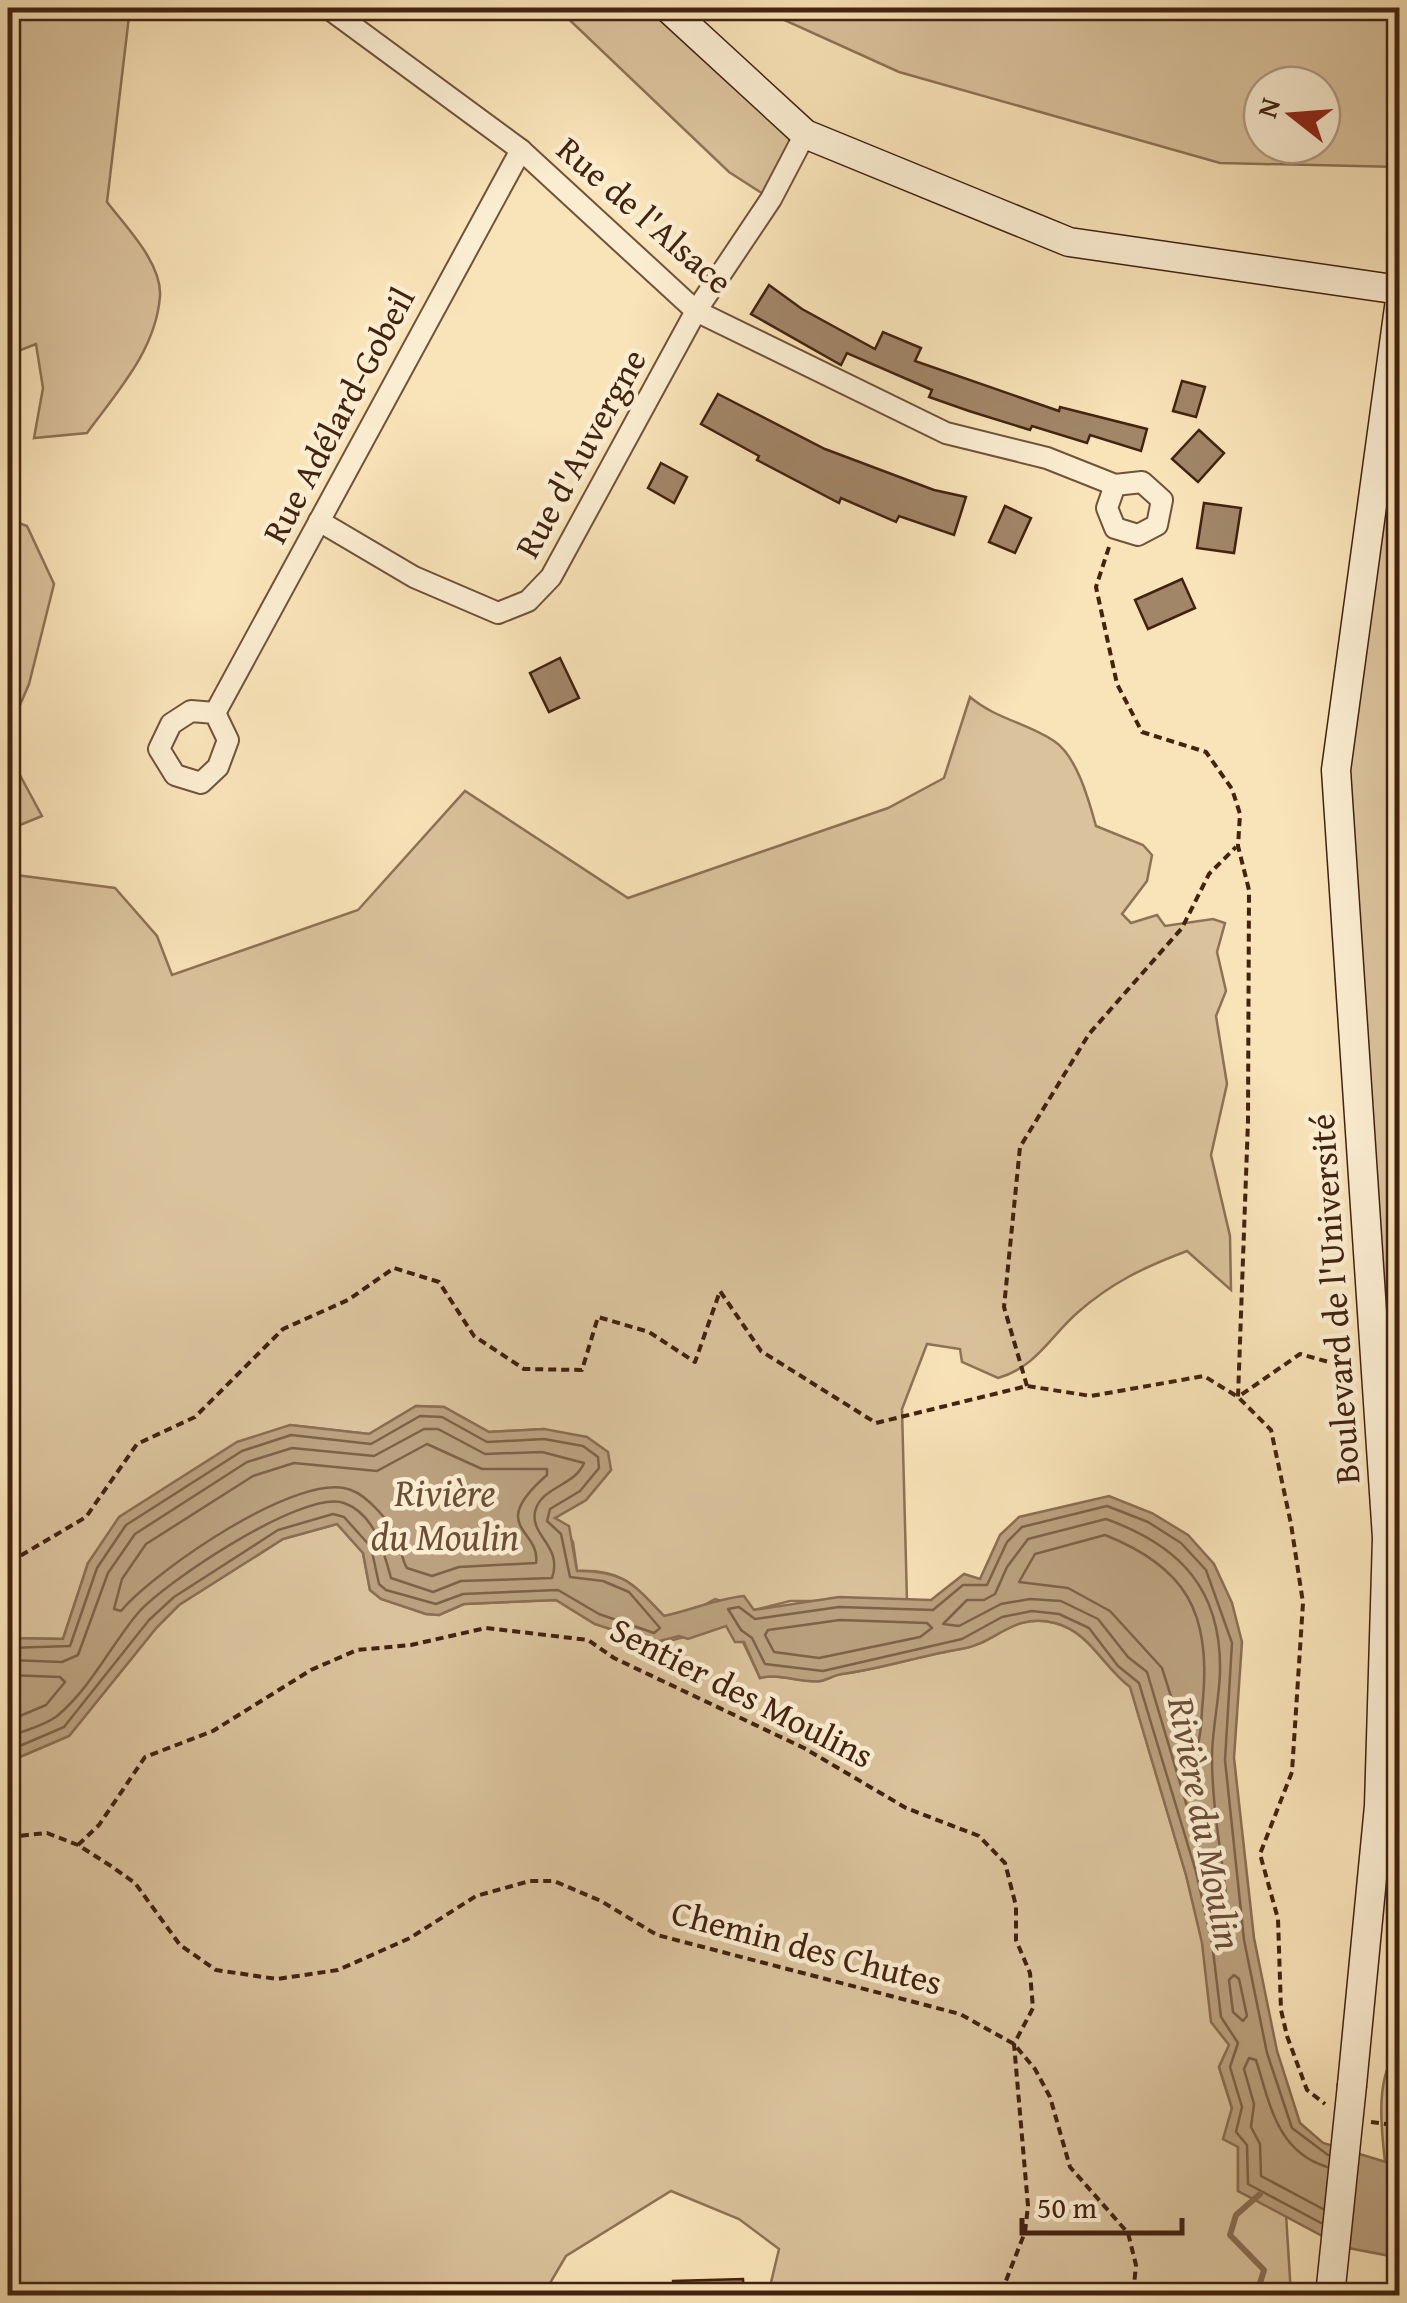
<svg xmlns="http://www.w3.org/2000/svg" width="1407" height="2303" viewBox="0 0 1407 2303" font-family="'Gentium Book Plus',serif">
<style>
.green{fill:#dac29c;stroke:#8e7256;stroke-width:2.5;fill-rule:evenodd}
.water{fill:#bba17f;stroke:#8b6e53;stroke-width:2.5}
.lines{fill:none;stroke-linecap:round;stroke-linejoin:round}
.shore{stroke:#7e6248;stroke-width:2.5}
.stream{stroke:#8b6e53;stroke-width:6}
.building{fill:#a18668;stroke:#422211;stroke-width:2.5}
.minor-casing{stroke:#70523b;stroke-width:24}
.secondary-casing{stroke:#422211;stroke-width:31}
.path{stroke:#422211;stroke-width:4;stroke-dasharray:8 5;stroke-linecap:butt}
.minor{stroke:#fbedd1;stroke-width:20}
.secondary{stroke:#fbedd1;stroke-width:28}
.secondary-bridge-casing{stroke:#422211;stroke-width:31;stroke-linecap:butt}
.secondary-bridge{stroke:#fbedd1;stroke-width:28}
.labels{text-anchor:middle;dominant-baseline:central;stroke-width:9;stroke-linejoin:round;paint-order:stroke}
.street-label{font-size:35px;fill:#422211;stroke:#fbedd1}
.water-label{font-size:38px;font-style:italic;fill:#6c4e38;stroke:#fbedd1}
</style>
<rect width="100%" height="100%" fill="#f9e3b8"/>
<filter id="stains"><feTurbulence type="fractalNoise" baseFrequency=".002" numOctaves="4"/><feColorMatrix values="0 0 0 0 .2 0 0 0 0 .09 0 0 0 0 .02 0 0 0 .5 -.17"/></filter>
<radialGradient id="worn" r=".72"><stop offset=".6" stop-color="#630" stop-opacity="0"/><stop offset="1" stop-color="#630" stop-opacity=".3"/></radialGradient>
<g class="green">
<path d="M8 8H130L107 202C126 227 162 263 160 296 156 350 117 392 87 433L34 438 43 388 36 344 8 355Z"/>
<polygon points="557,8 668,8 805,134 771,199 729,172"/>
<path d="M758 8H1399V167L1220 163 899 72ZM1262 85H1322V145H1262Z"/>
<polygon points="1399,300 1400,1844 1376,1844 1387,1538 1336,770"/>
<polygon points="8,519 27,526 54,584 29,684 8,733"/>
<path d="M970 697C996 719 1027 723 1054 741 1077 756 1089 801 1096 826L1143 845 1152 855 1147 881 1122 914 1131 923 1157 915 1165 926 1213 919 1225 923 1217 952 1226 991 1216 1016 1227 1084 1211 1155 1230 1236 1231 1290 1187 1251C1144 1267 1111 1283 1077 1313 1049 1338 1036 1367 998 1378L962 1362 960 1349 927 1344 902 1409 907 1601H790L754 1610 715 1599 695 1610 664 1616C634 1585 623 1569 577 1571L573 1542 555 1518 586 1500 611 1470 544 1429 489 1432 444 1407 416 1406 369 1434 290 1425 88 1563 63 1639 8 1638V874L115 888 157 936 172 975 358 910 465 791 628 898 888 808 944 778Z"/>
<polygon points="8,753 42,816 8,830"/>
<path d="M337 1524 363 1553 370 1590 381 1599 426 1614 439 1615 464 1604 556 1600 595 1624 666 1642 727 1625 743 1642 760 1678C781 1673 799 1683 821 1681 828 1680 834 1674 842 1674 883 1669 922 1655 961 1649 996 1644 1012 1612 1055 1623 1090 1632 1103 1667 1130 1686L1186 1875 1229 2046 1219 2067 1232 2108 1224 2139 1238 2146V2191L1286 2214 1291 2295H768L779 2249 739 2219 671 2191 566 2256 543 2295 8 2296V1762L69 1736 157 1627 179 1605 283 1539Z"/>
<path d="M1399 2048V2166L1385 2162C1381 2127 1375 2075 1399 2048Z"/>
</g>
<path class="water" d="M416 1406 444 1407 489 1432 544 1429 587 1437 608 1452 611 1470 586 1500 555 1518 569 1526 577 1571C624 1570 634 1585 664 1616 692 1610 715 1599 744 1596L754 1610 839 1597 931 1600 964 1574 980 1579 1000 1535 1019 1517 1109 1496 1152 1513 1188 1535 1214 1564 1232 1603 1242 1642 1234 1758 1254 1938 1277 2051 1300 2123 1323 2143 1399 2166V2268L1390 2256 1343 2247 1238 2191V2147L1223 2139 1232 2108 1219 2067 1229 2045 1211 2022 1202 1943 1186 1875 1130 1687C1103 1667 1090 1632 1055 1623 1012 1612 996 1644 961 1649 922 1655 882 1669 842 1674 834 1675 828 1680 820 1681 799 1683 781 1673 760 1678L744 1642H735L726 1626 688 1639 679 1636 652 1643 595 1624 556 1600 464 1604 439 1615 426 1614 381 1599 370 1590 363 1553 337 1524 283 1539 179 1605 157 1627 69 1736 8 1762V1638L63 1639 88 1563 119 1517 237 1442 290 1425 369 1434Z"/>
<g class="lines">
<g class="shore">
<path d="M427 1444 482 1469H547V1475C486 1528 541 1529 536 1563L459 1567 432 1576 407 1568C401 1559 402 1549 398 1539 391 1523 368 1496 351 1490 301 1469 153 1572 121 1611L114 1609 122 1579 146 1544 253 1476 294 1463 377 1471Z"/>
<path d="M1106 1519C1181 1546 1222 1590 1220 1673 1219 1701 1212 1730 1212 1758 1212 1809 1223 1862 1228 1912L1225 1917 1219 1914 1147 1672 1128 1657 1098 1619 1061 1601 1030 1599 1001 1604 959 1626 943 1624 967 1600H984L995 1594 1007 1567 1028 1539Z"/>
<path d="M1105 1535C1186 1567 1211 1613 1203 1699 1201 1716 1202 1738 1195 1752L1188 1750 1162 1668 1110 1611 1068 1588 1019 1582 1035 1554Z"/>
<polygon points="840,1620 927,1623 932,1628 920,1637 819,1658 774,1652 765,1635 768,1630"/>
<polyline points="8,1648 70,1646 97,1568 126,1525 242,1451 291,1435 371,1444 420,1416 442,1417 487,1442 544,1439 583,1446 598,1457 599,1468 580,1491 550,1509 547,1521 561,1534 570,1577 603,1581 629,1592 660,1628 654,1633 599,1614 558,1590 463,1594 436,1604 386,1590 379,1584 371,1547 344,1517 333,1514 278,1530 174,1597 149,1620 64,1727 8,1751"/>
<path d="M8 1660 62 1662 78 1655 108 1573 135 1534 247 1462 292 1448 374 1456 424 1429H438L485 1454 542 1452 584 1463C575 1486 540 1487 535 1512 530 1536 563 1546 552 1578L461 1581 433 1592 391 1578C384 1552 375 1514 344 1503 304 1489 165 1582 138 1613 111 1645 90 1689 57 1716 44 1726 23 1731 8 1737"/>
<polyline points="8,1675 60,1677 65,1682 46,1705 8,1721"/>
<polygon points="1234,1975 1239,1979 1247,2016 1243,2021 1233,2012 1229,1980"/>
<path d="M1323 2209 1261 2176 1260 2144 1251 2127 1254 2104 1244 2069 1249 2058 1256 2060C1270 2104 1277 2152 1327 2167"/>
<polyline points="1321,2223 1248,2184 1247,2145 1236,2132 1242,2107 1230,2067 1238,2043 1221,2017 1212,1942 1196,1872 1139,1683 1118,1666 1089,1628 1059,1614 1032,1611 1002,1617 962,1639 823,1671 765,1664 752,1638 741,1630 728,1609 739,1607 755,1619 839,1607 933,1610 963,1585 987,1585 1007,1542 1022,1527 1107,1506 1148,1522 1181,1543 1206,1570 1232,1643 1225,1760 1244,1940 1267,2053 1292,2128 1328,2155"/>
</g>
<polyline class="stream" points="1242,2296 1258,2290 1264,2270 1230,2235 1236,2215 1260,2194"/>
</g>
<g class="building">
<polygon points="769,285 802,309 875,349 883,332 921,348 915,361 1059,411 1060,407 1147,429 1141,451 1090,435 1087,443 1032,426 1030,430 969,411 929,397 932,390 847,353 841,365 751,314"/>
<polygon points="1182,381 1205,387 1196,417 1173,411"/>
<polygon points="718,394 825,449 934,490 966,497 954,535 899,516 896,522 841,498 839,503 757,460 759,456 701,424"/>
<polygon points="1199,430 1224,453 1198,482 1172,459"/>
<polygon points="661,463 687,477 674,503 648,488"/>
<polygon points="1204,503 1241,508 1234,553 1197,548"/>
<polygon points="1005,506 1031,518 1015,553 989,542"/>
<polygon points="1182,579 1195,608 1148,629 1135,600"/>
<polygon points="560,658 579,698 549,712 530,673"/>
<polygon points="743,2279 744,2296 673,2296 673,2281"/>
</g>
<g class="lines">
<g class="minor-casing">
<g id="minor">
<polyline points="328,8 521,150 696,311 946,433 1047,458 1115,485 1142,482 1162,500 1157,525 1138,535 1115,528 1107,508 1115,485"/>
<polyline points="319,521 414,577 498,613 528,601 551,577 696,311 771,199 805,134"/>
<polygon points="191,711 215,713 228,740 218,767 201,783 175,775 159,749 171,724"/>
<polyline points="215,713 521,150"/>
</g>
</g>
<g class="secondary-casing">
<g id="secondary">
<polyline points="668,8 805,134 1069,242 1400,290"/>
<polyline points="1352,2085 1379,1806 1387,1538 1336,770 1400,300"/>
</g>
</g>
<g class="path">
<polyline points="1109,547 1096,587 1117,684 1142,732 1206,752 1232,789 1240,814 1238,846 1249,890 1248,1121 1238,1397 1300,1354 1350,1368"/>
<polyline points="1027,1386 1004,1307 1020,1147 1089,1034 1182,928 1209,874 1236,847"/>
<polyline points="8,1555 20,1556 86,1517 137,1444 195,1417 283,1329 348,1300 394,1268 439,1282 474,1336 524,1369 582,1370 598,1317 649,1332 695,1362 720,1291 761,1351 876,1423 1027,1386 1091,1396 1204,1376 1238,1397 1271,1430 1291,1524 1303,1603 1292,1772 1260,1854 1278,1919 1281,2010 1287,2036 1307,2090 1325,2104"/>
<polyline points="8,1837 47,1833 78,1845 111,1866 135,1883 180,1945 216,1970 277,1979 338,1970 410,1938 476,1896 530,1881 554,1881 601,1901 657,1935 960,2014 1014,2044 1035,2069 1050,2097 1070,2167 1128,2233 1136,2265 1133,2296"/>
<polyline points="78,1845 99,1825 145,1757 213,1731 311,1670 357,1650 411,1645 486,1628 588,1640 614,1658 804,1748 906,1808 979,1836 1005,1863 1016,1906 1016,1940 1030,1973 1033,2008 1014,2044 1028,2206 1025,2232 1000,2296"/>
<polyline points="1371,2122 1400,2126"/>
<polyline points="1286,2296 1307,2290"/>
</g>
<use href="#minor" class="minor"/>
<use href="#secondary" class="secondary"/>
<g class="secondary-bridge-casing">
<polyline id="secondary-bridge" points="1330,2296 1352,2085"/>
</g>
<use href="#secondary-bridge" class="secondary-bridge"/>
</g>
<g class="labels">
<g class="street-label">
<text transform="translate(645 215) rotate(41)">Rue de l'Alsace</text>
<text transform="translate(338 415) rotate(-62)">Rue Adélard-Gobeil</text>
<text transform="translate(580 453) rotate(-61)">Rue d'Auvergne</text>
<text transform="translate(1334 1299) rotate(-94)">Boulevard de l'Université</text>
<text transform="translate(742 1692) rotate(27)">Sentier des Moulins</text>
<text transform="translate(807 1947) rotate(15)">Chemin des Chutes</text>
</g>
<g class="water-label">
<text x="445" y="1492">Rivière<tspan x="445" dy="44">du Moulin</tspan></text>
<text transform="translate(1206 1823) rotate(79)">Rivière du Moulin</text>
</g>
</g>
<rect width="1407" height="2303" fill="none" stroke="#f9e3b8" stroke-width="40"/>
<rect x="10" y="10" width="1387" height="2283" fill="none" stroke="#422211" stroke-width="5"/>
<rect x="20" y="20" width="1367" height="2263" fill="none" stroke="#422211" stroke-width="2.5"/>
<g transform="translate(1292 115) rotate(287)"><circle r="48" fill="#fbedd1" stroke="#b19c84" stroke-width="2.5"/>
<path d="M0-8L18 38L0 25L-18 38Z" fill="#8f2418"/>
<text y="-15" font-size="28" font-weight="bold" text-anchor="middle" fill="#422211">N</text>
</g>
<path d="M1022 2218v15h160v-15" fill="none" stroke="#422211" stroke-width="5"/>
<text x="1037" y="2218" font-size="30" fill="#422211" stroke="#fbedd1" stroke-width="8" paint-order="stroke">50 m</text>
<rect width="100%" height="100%" filter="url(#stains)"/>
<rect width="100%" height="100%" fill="url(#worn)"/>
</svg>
